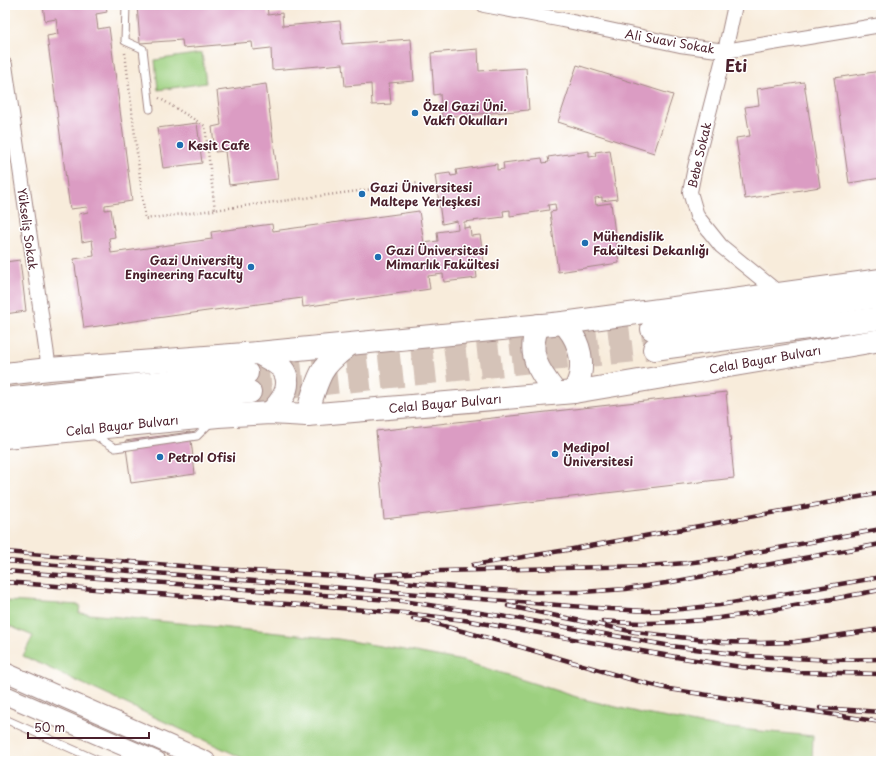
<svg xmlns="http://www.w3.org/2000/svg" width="886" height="766" viewBox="0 0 886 766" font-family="'Playpen Sans',sans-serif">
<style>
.green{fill:#9dd080;stroke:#747856}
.building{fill:#db9cc3}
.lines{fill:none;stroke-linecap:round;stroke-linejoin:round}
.primary-tunnel{stroke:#d5c3b8;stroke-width:22;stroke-dasharray:22 11;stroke-linecap:butt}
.service-casing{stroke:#a18683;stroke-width:9}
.minor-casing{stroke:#a18683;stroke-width:16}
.tertiary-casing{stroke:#a18683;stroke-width:20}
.primary-casing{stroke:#a18683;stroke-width:24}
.path{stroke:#a18683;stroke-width:2.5;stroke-dasharray:1 3;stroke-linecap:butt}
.service{stroke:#fff;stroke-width:7}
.minor{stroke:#fff;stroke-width:14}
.tertiary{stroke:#fff;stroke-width:18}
.primary{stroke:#fff;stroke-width:22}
.rail-casing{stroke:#4a1f2b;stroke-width:4.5}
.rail{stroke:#fff;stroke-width:3;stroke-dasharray:9;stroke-linecap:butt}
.poi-dot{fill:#1f6fb2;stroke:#fff;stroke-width:1.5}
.labels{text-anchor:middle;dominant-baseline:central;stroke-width:3;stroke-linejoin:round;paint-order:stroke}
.street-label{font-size:12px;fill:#4a1f2b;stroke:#fff}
.poi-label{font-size:12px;font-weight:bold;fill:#4a1f2b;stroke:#fff;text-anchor:start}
.district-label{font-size:16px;font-weight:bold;fill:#4a1f2b;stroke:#fff}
</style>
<rect width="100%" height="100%" fill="#fff"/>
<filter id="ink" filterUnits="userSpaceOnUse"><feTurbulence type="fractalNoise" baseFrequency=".025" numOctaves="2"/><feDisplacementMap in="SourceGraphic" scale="8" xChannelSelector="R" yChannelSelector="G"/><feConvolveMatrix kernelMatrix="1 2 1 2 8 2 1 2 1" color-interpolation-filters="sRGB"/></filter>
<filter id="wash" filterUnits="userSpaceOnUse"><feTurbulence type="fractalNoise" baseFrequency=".012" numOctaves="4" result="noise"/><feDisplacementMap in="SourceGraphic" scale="16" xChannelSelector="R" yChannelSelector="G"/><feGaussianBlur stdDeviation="0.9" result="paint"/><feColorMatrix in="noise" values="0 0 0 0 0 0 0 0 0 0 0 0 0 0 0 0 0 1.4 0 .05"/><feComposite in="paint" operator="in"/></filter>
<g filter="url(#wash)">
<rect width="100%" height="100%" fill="#f8ecdb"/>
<g class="green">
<polygon points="202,53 206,83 158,90 155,60"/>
<polygon points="5,601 80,605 79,613 338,639 410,651 463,661 583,699 645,714 718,727 813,736 812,761 249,761 23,656 33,636 5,624"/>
</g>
<g id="blocks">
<g class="building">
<polygon points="43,5 106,5 107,12 96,14 98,29 109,27 132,201 105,205 105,210 111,209 115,237 109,238 111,253 212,239 211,232 272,224 273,231 419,211 424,243 438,241 437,232 458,229 457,221 442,224 435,175 450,173 451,176 457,175 456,170 497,164 497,170 504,169 503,163 542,158 543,163 549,162 548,157 589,151 589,157 596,156 595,152 610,150 617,199 602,201 602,197 595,198 596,205 611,203 619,263 558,272 550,212 556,211 555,204 548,205 549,210 510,216 510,210 503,211 504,217 464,222 464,228 470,227 471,236 480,235 485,268 476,269 477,278 444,282 443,274 428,276 430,289 303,307 302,298 84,328 74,259 94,256 92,240 82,242 79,214 88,212 87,207 70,209 47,36 58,34 56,19 45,21"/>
<polygon points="137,5 267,5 268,15 282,13 283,26 340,21 342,44 411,39 414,81 389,83 391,104 372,105 371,84 345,86 343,64 272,70 271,48 253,50 252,42 183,48 182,40 140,43"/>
<polygon points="478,49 479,71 526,68 529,110 442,117 440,94 434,95 431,53"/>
<polygon points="577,65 673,95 654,153 558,122"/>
<polygon points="881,71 881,178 849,183 834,78"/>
<polygon points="804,82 820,187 745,199 736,138 750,136 745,107 759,105 757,89"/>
<polygon points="266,84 278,179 229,185 225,151 215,152 212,127 221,125 217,91"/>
<polygon points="197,123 202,163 163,168 157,128"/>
<polygon points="20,260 26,311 5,314 5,262"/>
<polygon points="726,392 734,478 384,519 376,431"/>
<polygon points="190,432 195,474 131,483 125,441"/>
</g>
</g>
</g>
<g filter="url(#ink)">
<use href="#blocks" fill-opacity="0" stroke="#a18683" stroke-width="1"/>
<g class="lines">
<g class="primary-tunnel">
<polyline points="247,373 652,329"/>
<polyline points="250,392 654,349"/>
</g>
<g class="service-casing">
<g id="service">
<polyline points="126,5 125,41 143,49 150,109"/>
<polyline points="92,434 115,448 197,436 211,422"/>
<polyline points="5,719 99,761"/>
</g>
</g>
<g class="minor-casing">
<g id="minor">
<polyline points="484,5 563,20 680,45 725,51 881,25"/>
<polyline points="735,5 725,51 695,167 690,192 697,216 721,246 780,294"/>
<polyline points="5,65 49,369"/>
</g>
</g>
<g class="tertiary-casing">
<g id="tertiary">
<polyline points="5,672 206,761"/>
<polyline points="5,695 157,761"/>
</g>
</g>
<g class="primary-casing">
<g id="primary">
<path d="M563 323C577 336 584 357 580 376 579 381 576 387 574 392"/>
<path d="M539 325C525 352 539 372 556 393"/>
<polyline points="652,329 881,296"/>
<polyline points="654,349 881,318"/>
<path d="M258 353C267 358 279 363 284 371 293 387 281 402 270 413"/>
<polyline points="5,374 49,369 258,353 563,323 881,280"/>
<polyline points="5,399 247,373"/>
<path d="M307 415C311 400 315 385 322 372 328 361 339 353 349 345"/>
<polyline points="5,418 250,392"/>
<polyline points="5,437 218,416 270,413 307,415 574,392 881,340"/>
</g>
</g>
<g class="path">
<polyline points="125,53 145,219 419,183"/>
<polyline points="159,98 205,126 215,210"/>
</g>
<use href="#service" class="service"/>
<use href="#minor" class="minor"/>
<use href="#tertiary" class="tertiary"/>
<use href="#primary" class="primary"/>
<g class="rail-casing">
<g id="rail">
<polyline points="5,552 220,569 353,577 465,588 531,592 582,592 626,589 666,583 881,544"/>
<polyline points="5,561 468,598 610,609 647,611 682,609 720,605 881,577"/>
<polyline points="473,565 573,549 881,493"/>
<polyline points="5,571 403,601 527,620 671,646 750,656 834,660 881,659"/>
<polyline points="376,575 440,571 646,566 686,563 725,558 881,529"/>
<polyline points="5,582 404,613 464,620 676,657 741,667 796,672 881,674"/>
<polyline points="508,606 635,632 722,642 761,643 795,642 881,629"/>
<polyline points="413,619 425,621 521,647 633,680 669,689 881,722"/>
<path d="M603 621C696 630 789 606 881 590"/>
<polyline points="820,708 881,712"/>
</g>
</g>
<use href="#rail" class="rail"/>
</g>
</g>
<g class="poi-dot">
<circle cx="415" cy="113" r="4"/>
<circle cx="180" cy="145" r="4"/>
<circle cx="362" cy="194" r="4"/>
<circle cx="585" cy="243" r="4"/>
<circle cx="378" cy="257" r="4"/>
<circle cx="251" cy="267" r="4"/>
<circle cx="555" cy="454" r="4"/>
<circle cx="160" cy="457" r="4"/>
</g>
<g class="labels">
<g class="street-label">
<text transform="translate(670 41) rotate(10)">Ali Suavi Sokak</text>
<text transform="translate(699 155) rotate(-77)">Bebe Sokak</text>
<text transform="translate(28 229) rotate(82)">Yükseliş Sokak</text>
<text transform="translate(765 359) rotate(-10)">Celal Bayar Bulvarı</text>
<text transform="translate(445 403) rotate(-5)">Celal Bayar Bulvarı</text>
<text transform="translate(122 425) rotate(-6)">Celal Bayar Bulvarı</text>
</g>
<g class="poi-label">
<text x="423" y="106">Özel Gazi Üni.<tspan x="423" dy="14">Vakfı Okulları</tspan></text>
<text x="188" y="145">Kesit Cafe</text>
<text x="370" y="187">Gazi Üniversitesi<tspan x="370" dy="14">Maltepe Yerleşkesi</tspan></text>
<text x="593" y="236">Mühendislik<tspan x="593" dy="14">Fakültesi Dekanlığı</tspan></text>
<text x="386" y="250">Gazi Üniversitesi<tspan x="386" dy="14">Mimarlık Fakültesi</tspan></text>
<text x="243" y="260" text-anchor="end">Gazi University<tspan x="243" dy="14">Engineering Faculty</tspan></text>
<text x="563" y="447">Medipol<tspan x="563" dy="14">Üniversitesi</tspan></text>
<text x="168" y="457">Petrol Ofisi</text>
</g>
<g class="district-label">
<text x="736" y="65">Eti</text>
</g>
</g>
<rect width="886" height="766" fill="none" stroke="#fff" stroke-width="20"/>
<path d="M28 732v6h121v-6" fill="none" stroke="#4a1f2b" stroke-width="2"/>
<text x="34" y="732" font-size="12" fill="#4a1f2b" stroke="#ffffff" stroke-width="3" paint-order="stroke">50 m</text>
</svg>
